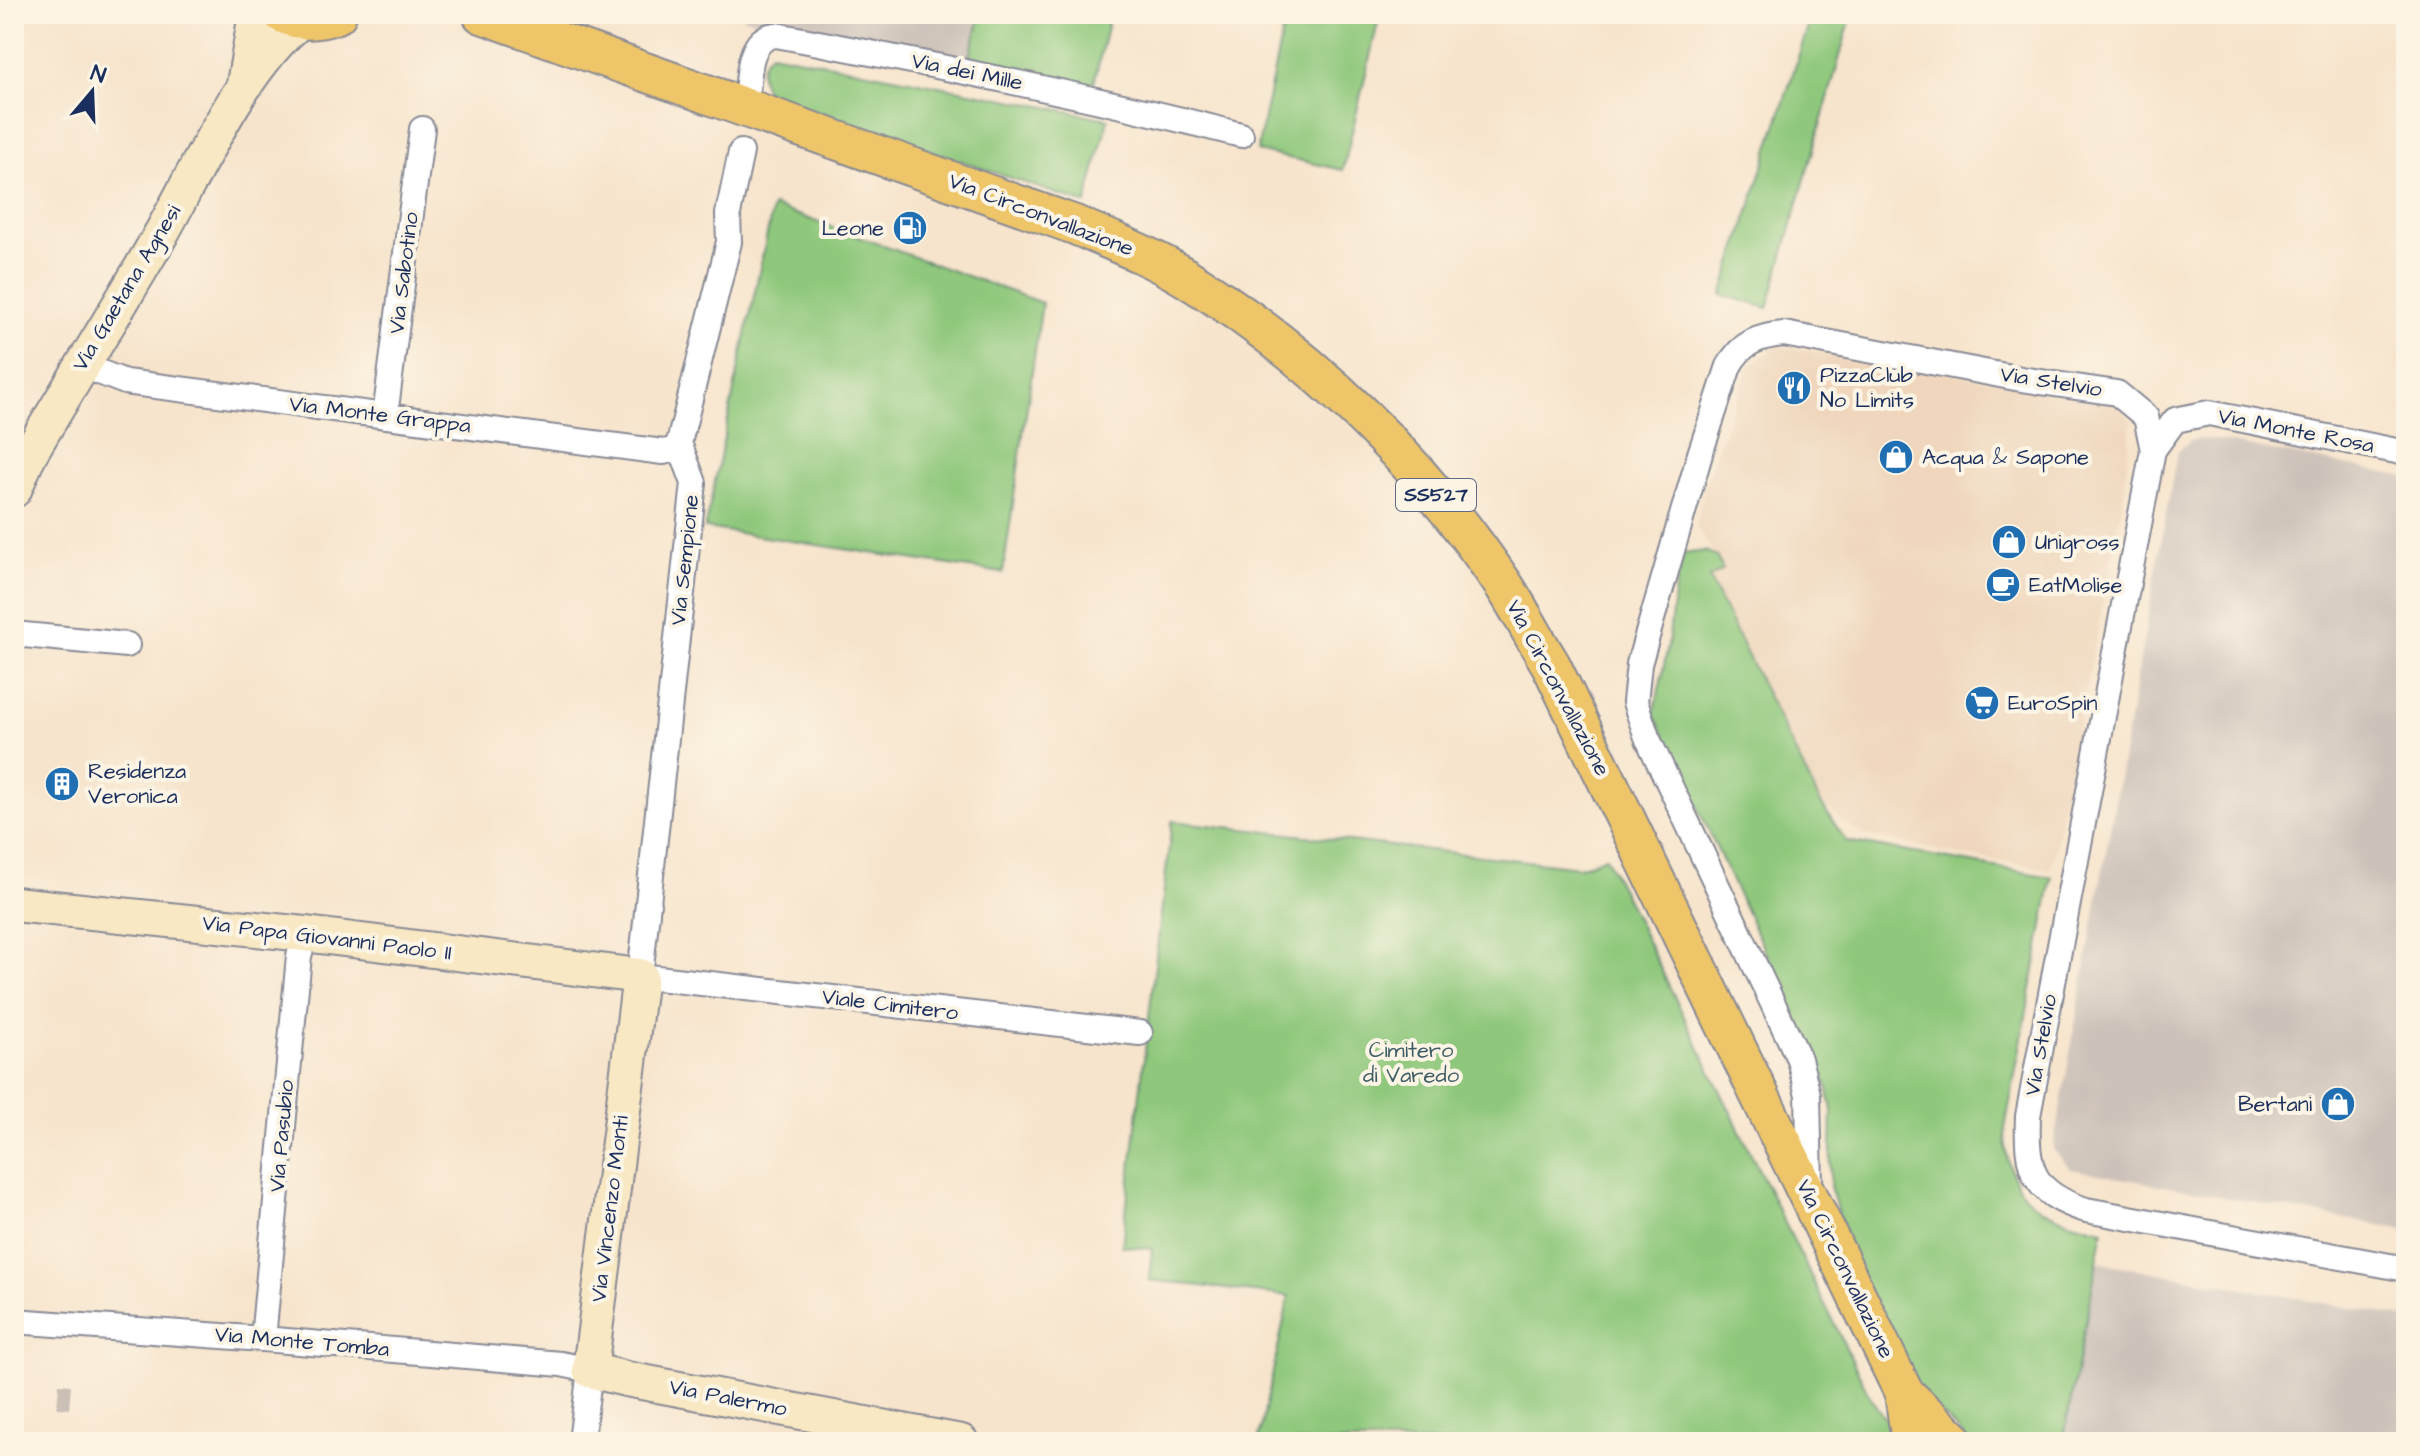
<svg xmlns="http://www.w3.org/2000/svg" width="2420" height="1456" viewBox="0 0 2420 1456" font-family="'Architects Daughter',sans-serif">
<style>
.built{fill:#efd6bc}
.industrial{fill:#cdc2b9}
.green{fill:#8fc87c;stroke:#557c6d;stroke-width:2}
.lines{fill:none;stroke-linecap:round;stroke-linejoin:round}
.street-tunnel{stroke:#cbc0b6;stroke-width:24;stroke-dasharray:24 12;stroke-linecap:butt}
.street-casing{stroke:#898a95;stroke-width:28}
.secondary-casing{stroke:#898a95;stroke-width:38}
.primary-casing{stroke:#898a95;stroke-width:42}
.street{stroke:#fff;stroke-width:24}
.secondary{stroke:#f8e8c3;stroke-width:34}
.primary{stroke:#eec569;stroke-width:38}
.labels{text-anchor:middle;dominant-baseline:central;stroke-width:8;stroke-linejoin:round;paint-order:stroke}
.shield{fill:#fcf5e5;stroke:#5e6a86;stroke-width:2}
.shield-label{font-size:20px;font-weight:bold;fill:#1b2f5e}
.street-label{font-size:22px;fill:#1b2f5e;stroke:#fcf5e5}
.poi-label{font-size:22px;fill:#1b2f5e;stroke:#fcf5e5;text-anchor:start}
.park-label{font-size:22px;fill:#3e5d67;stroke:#fcf5e5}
</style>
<rect width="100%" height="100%" fill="#fcf5e5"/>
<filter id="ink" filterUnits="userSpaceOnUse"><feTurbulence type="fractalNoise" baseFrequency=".0125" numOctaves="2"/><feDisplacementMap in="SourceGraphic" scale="16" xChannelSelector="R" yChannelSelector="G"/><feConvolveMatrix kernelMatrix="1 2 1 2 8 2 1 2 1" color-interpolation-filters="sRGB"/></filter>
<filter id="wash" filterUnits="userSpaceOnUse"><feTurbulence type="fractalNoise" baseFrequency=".006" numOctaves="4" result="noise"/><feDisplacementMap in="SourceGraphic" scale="32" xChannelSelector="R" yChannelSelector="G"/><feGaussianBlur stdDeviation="1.8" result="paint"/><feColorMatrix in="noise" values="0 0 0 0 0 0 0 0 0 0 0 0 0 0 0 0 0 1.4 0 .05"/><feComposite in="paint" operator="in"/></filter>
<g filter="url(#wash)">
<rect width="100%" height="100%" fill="#f7e4cc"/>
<polygon class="built" points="1777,346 2095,397 2118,404 2131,421 2124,494 2051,869 1954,854 1869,836 1852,829 1820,802 1709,577 1723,570 1696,526 1705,482 1749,366"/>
<g class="industrial">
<polygon points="745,14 981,14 968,63 744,18"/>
<polygon points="2212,439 2406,477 2406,1230 2071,1169 2053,1149 2177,453 2190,440"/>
<polygon points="2098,1262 2406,1318 2406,1442 2063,1442"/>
</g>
<g class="green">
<polygon points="981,14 1110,14 1092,91 968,63"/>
<polygon points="1286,14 1380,14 1343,170 1257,151"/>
<polygon points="1812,14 1852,14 1768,308 1722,295"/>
<path d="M771 53 1108 119 1086 204 769 95C759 80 756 65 771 53Z"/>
<polygon points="773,206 1042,303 1003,573 705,528"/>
<path d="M1705 551 1716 556 1723 570 1709 578 1820 802 1846 841 2052 877 2005 1128C2005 1201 2040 1215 2103 1230L2063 1442H1969L1916 1388 1853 1261 1830 1186 1832 1110 1826 1082 1654 714 1668 646 1674 595 1683 554Z"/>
<polygon points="1172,821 1579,867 1606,857 1871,1399 1893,1430 1894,1442 1258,1442 1289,1296 1149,1280 1152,1249 1122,1246"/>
</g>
</g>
<g filter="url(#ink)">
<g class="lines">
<polyline class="street-tunnel" points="58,1396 70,1397"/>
<g class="street-casing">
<g id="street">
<path d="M746 108C749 84 745 37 776 35 932 64 1087 95 1241 135"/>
<polyline points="741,152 728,214 729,242 679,443 694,483 640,976 1140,1033"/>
<polyline points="81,365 125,382 663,452 673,450 679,443"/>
<polyline points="385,416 422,129"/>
<polyline points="2153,450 2175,420 2209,413 2406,453"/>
<polyline points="14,634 127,645"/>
<path d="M1810 1185 1808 1095 1799 1059 1647 737 1635 702 1639 664 1700 454 1729 366C1741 343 1759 336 1784 334L2021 379 2117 393 2146 417 2153 450 2028 1116C2026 1170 2032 1193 2086 1210L2406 1269"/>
<polyline points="14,1321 263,1339 561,1364 590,1370 581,1442"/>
<polyline points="263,1339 299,956 305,934"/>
</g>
</g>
<g class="secondary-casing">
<g id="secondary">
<polyline points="244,84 256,14"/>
<path d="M14 490 29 455C72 381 119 308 161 234 197 170 245 63 302 20"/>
<polyline points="14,904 305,934 640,976 590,1370 626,1379 961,1442"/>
</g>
</g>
<g class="primary-casing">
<g id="primary">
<path d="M283 14C301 22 319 21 337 14"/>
<path d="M482 14 1075 225C1112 241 1150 256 1185 277 1312 355 1422 463 1505 587 1521 612 1535 639 1551 665L1904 1393 1911 1442"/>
<polyline points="1904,1393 1955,1442"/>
</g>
</g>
<use href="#street" class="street"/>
<use href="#secondary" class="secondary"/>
<use href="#primary" class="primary"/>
</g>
</g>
<defs>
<g id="fuel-disc" transform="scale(1.8)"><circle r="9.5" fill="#1f6fb2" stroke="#fcf5e5"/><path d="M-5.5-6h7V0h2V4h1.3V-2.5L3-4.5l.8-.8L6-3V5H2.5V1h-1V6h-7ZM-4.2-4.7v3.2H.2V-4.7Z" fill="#fff"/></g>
<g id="restaurant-disc" transform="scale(1.8)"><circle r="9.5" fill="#1f6fb2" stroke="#fcf5e5"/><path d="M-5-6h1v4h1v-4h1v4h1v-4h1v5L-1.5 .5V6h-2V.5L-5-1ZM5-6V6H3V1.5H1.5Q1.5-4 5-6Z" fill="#fff"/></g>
<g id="shop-disc" transform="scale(1.8)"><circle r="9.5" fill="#1f6fb2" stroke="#fcf5e5"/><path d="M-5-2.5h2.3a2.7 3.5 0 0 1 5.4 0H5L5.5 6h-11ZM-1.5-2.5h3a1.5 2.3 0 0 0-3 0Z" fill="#fff"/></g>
<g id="cafe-disc" transform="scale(1.8)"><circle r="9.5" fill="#1f6fb2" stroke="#fcf5e5"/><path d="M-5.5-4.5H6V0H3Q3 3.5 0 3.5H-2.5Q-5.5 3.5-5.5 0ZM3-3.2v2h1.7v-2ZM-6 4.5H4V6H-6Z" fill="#fff"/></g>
<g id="supermarket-disc" transform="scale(1.8)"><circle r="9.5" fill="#1f6fb2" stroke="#fcf5e5"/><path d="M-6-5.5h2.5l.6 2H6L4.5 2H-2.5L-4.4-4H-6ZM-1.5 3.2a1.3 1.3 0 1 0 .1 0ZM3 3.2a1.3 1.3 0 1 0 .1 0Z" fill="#fff"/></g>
<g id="building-disc" transform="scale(1.8)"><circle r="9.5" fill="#1f6fb2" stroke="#fcf5e5"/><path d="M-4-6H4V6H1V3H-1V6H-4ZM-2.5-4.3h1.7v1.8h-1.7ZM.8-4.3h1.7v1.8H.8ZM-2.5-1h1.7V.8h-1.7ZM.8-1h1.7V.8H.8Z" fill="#fff"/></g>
</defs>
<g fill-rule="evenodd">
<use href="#fuel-disc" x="910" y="228"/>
<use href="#restaurant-disc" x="1794" y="388"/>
<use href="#shop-disc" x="1896" y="457"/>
<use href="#shop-disc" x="2009" y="542"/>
<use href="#cafe-disc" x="2003" y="585"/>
<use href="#supermarket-disc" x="1982" y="703"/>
<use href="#building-disc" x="62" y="784"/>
<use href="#shop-disc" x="2338" y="1104"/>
</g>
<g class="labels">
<rect class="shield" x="1396" y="479" width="80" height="32" rx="6"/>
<g class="shield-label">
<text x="1436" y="495">SS527</text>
</g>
<g class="street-label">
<text transform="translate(967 72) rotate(12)">Via dei Mille</text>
<text transform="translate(1041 215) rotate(21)">Via Circonvallazione</text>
<text transform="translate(404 273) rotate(-83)">Via Sabotino</text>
<text transform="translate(127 288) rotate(-59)">Via Gaetana Agnesi</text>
<text transform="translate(2051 382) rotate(9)">Via Stelvio</text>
<text transform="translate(380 415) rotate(7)">Via Monte Grappa</text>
<text transform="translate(2296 431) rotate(11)">Via Monte Rosa</text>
<text transform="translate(685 560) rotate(-84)">Via Sempione</text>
<text transform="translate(1558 688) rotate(62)">Via Circonvallazione</text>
<text transform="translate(327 938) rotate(7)">Via Papa Giovanni Paolo II</text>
<text transform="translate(890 1005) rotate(7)">Viale Cimitero</text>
<text transform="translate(2041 1045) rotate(-80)">Via Stelvio</text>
<text transform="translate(282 1136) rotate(-85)">Via Pasubio</text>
<text transform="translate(610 1209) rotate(-83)">Via Vincenzo Monti</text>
<text transform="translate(1845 1269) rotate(64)">Via Circonvallazione</text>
<text transform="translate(302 1342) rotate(5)">Via Monte Tomba</text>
<text transform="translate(728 1398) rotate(11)">Via Palermo</text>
</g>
<g class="poi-label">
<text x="884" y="228" text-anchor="end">Leone</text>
<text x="1820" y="375">PizzaClub<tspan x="1820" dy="25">No Limits</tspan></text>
<text x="1922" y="457">Acqua &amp; Sapone</text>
<text x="2035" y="542">Unigross</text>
<text x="2029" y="585">EatMolise</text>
<text x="2008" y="703">EuroSpin</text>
<text x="88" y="771">Residenza<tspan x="88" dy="25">Veronica</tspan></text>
<text x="2312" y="1104" text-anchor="end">Bertani</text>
</g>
<g class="park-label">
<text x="1411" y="1050">Cimitero<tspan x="1411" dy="25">di Varedo</tspan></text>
</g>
</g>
<rect width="2420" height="1456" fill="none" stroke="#fcf5e5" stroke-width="48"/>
<g transform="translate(92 92) rotate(19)" stroke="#fcf5e5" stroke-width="6" paint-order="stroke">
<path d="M0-6L14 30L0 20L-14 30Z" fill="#1b2f5e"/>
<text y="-12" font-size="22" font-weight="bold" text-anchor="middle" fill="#1b2f5e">N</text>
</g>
</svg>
